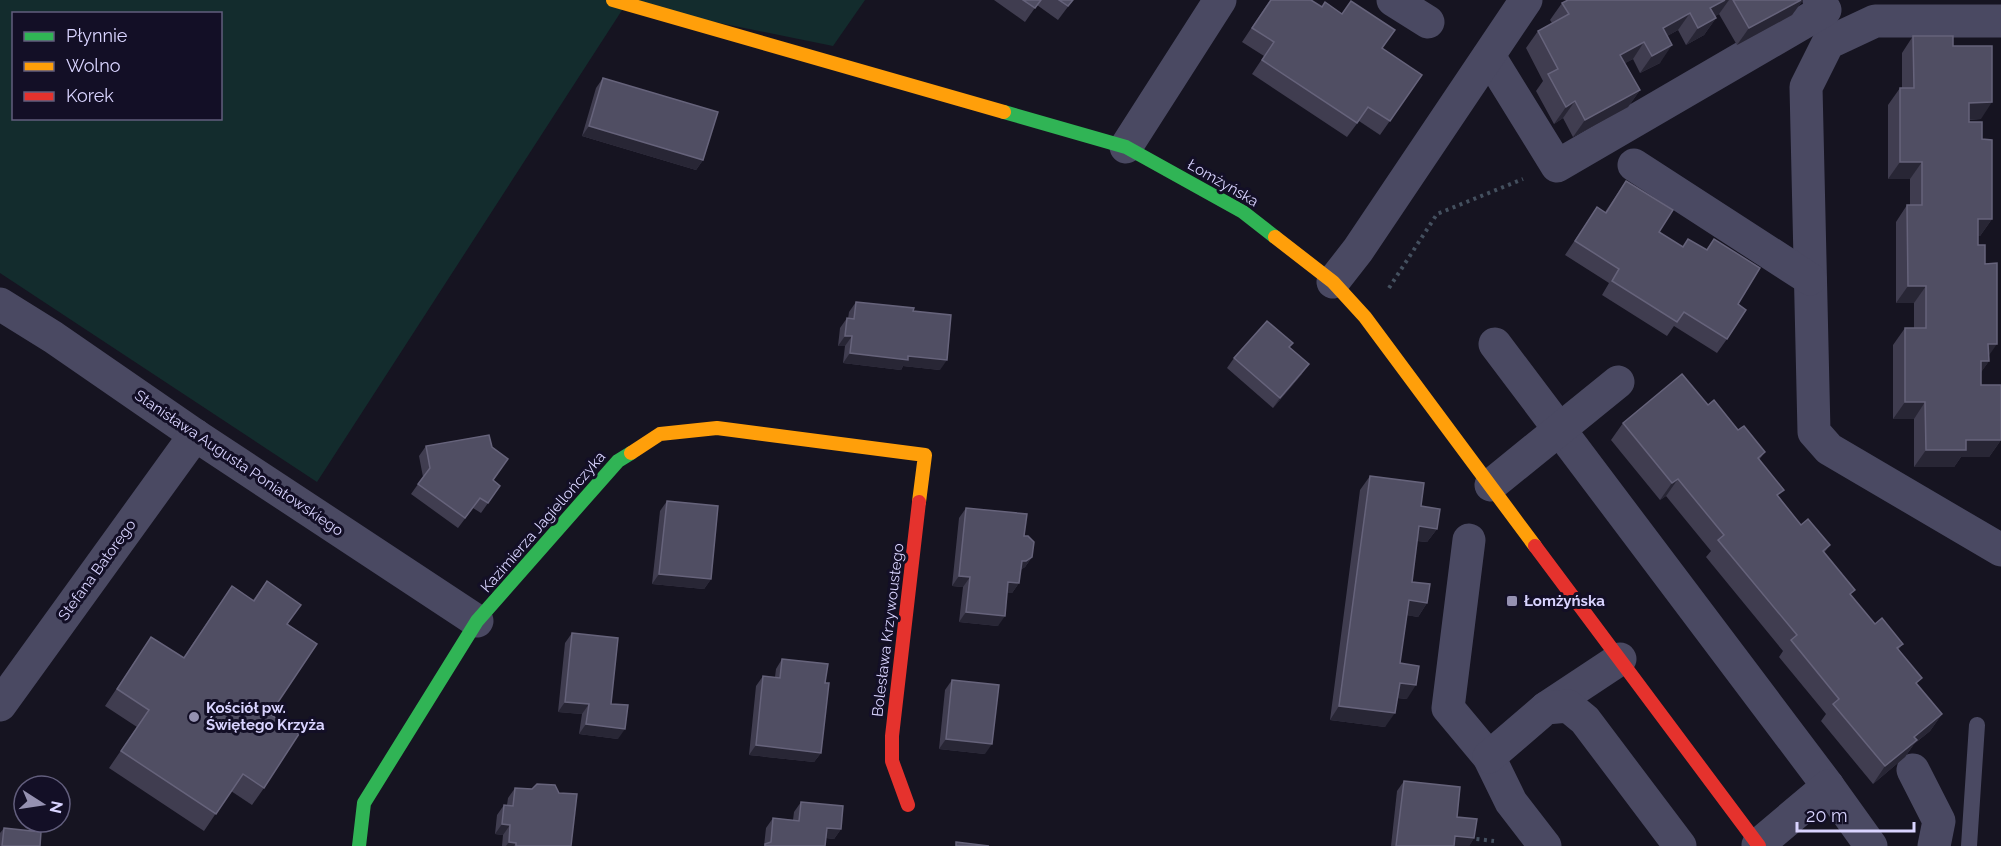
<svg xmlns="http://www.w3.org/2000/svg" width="2001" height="846" viewBox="0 0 2001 846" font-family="Raleway,sans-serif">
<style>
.green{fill:#132c2d;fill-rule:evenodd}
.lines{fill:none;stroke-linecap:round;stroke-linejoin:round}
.path{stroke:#44505f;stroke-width:4;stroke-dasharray:3 4.5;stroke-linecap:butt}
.lane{stroke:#4a4962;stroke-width:16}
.street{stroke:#4a4962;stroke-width:33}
.fast{stroke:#30b455;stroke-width:14}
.slow{stroke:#ff9f0a;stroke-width:14}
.jam{stroke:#e5322d;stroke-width:14}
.wall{fill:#403d50}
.shaded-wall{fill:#282635}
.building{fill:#504e63;stroke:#66637b;stroke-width:1.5}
.poi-dot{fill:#9591b1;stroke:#130f26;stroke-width:2}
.labels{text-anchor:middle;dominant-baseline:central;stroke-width:6;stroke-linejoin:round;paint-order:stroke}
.street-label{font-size:15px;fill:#d9d4ff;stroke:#130f26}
.poi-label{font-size:15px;font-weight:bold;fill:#d9d4ff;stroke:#130f26;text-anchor:start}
</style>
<rect width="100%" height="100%" fill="#161421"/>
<path class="green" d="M0 0H865L833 46 626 4 317 482 0 273ZM14 14H220V118H14Z"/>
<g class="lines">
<g class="path">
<polyline points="1389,288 1437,214 1523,179"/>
<polyline points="1469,838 1494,841"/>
</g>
<polyline class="lane" points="1969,846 1977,725"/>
<g class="street">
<polyline points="1393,0 1428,22"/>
<polyline points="2001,21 1875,21 1828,43 1806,87 1814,432 1829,449 2001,550"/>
<polyline points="1489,56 1557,166 1825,10 1819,0"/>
<polyline points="1126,147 1220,0"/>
<polyline points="1634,165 1810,279"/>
<polyline points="1333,282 1358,250 1526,0"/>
<polyline points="0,304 53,337 195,435 477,621"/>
<polyline points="1495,344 1828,786"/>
<polyline points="1491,485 1618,382"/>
<polyline points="1469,540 1448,708 1489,757 1511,802 1545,846"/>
<polyline points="0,705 195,435"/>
<polyline points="1546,708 1620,659"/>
<polyline points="1489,757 1546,708 1568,706 1585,720 1680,846"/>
<polyline points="1913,770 1939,821 1934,846"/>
<polyline points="1758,845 1828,786 1871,846"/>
</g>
<g class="fast">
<polyline points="1004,112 1126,147 1243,212 1275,237"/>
<polyline points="359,846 364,803 477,621 618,461 631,453"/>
</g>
<g class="slow">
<polyline points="613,0 1004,112"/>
<polyline points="1275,237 1333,282 1365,317 1535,546"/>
<polyline points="631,453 660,434 717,428 925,455 919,502"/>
</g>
<g class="jam">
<polyline points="1535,546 1759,846"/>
<polyline points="908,805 892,761 892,736 919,502"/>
</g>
</g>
<g class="wall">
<polygon points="994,0 1073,0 1058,20 1037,5 1025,22"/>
<polygon points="1270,0 1382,48 1422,75 1380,135 1359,121 1347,137 1252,74 1264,56 1242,42"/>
<polygon points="1568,0 1803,0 1792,15 1737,45 1719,14 1715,16 1716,18 1704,35 1686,45 1678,30 1667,36 1660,63 1640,73 1633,59 1625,63 1640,90 1628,107 1573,137 1563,118 1554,124 1536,91 1543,81 1526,48 1538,31 1552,23 1550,20 1562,3"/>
<polygon points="1913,36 1953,46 1981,119 1969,120 1969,122 1982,139 1992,219 1980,236 1978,236 1978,245 1985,264 1989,356 1989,361 1981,372 1981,385 2001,440 1989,457 1961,457 1954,467 1914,467 1914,419 1893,419 1893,345 1905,328 1914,328 1914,303 1896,303 1896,222 1907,205 1910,205 1910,179 1888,179 1888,105 1900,88 1902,88 1902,53"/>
<polygon points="603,78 703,160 696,170 582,136 596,88"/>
<polygon points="1626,181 1659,232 1683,247 1706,250 1714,239 1738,304 1727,339 1717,353 1674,326 1667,336 1602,295 1609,283 1565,255 1597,207 1605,212"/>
<polygon points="856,302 913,311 940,370 903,366 901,370 843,363 845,346 838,346 840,328 847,318 848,319 849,312"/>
<polygon points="1290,348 1302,374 1273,408 1227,368 1234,358"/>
<polygon points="1708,405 1765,452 1759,460 1779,497 1801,525 1830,545 1824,553 1851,595 1875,624 1903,644 1898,650 1918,685 1942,714 1930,731 1914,744 1905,757 1873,784 1821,721 1826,714 1779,657 1783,651 1706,557 1711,551 1666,496 1660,500 1611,440 1623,423"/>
<polygon points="426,446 493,480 500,486 481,513 473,508 458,528 411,494 423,477 419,456"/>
<polygon points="1370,476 1421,506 1437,529 1427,542 1417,541 1412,582 1427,603 1418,617 1407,615 1400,663 1407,699 1397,698 1385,727 1330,720 1360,490"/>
<polygon points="667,501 711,579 704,589 652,584 660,511"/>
<polygon points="966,508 1024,536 1032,557 1025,567 1020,570 1019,583 1012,593 1007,592 998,626 959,622 963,587 952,586 959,518"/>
<polygon points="267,581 287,624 270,714 264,788 252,805 231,791 204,831 109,768 137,727 105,706 151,637 183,658 232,586 253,600"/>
<polygon points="572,633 611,704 618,739 579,734 582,714 558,712 565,643"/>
<polygon points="782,659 825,683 821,753 814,762 749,755 756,686 763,676 775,677 776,669"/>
<polygon points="952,680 985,754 939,749 945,690"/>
<polygon points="1404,781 1457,817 1474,838 1469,846 1391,846 1397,791"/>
<polygon points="515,788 571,846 502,846 503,835 495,834 497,815 504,805 507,805 508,798"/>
<polygon points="801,802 841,829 834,839 826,838 825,846 764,846 766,828 773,818 793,820 794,812"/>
<polygon points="4,828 40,846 0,846 0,833"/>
</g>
<g class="shaded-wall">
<polygon points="1725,0 1729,0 1719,14 1698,25 1710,8"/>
<polygon points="1801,0 1803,0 1792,15 1737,45 1749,28"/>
<polygon points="1690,13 1678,30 1651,45 1663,28"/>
<polygon points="1716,18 1704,35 1686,45 1698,28"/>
<polygon points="1644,42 1633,59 1609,72 1620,55"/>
<polygon points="1672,45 1660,63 1640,73 1652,56"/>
<polygon points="1640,90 1628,107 1573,137 1585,120"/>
<polygon points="1575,101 1563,118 1554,124 1566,107"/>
<polygon points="1992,102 1981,119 1957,120 1969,103"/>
<polygon points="589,126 703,160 696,170 582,136"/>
<polygon points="1900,162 1922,162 1910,179 1888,179"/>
<polygon points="1978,219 1992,219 1980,236 1966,236"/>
<polygon points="1908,286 1926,286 1914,303 1896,303"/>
<polygon points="845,336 852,336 845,346 838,346"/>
<polygon points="1988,344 1997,344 1985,361"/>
<polygon points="850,353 908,356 947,360 940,370 903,366 901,370 843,363"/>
<polygon points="1981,361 1989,361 1977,378"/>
<polygon points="1309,364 1302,374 1273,408 1280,398"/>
<polygon points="1905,402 1925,402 1914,419 1893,419"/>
<polygon points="1966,440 2001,440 1989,457 1961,457 1954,467 1914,467 1926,450"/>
<polygon points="1678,479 1666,496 1660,500 1672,483"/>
<polygon points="1419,526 1437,529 1427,542 1409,540"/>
<polygon points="1032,557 1025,567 1019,571 1022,561"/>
<polygon points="659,574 711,579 704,589 652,584"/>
<polygon points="959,576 970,577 963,587 952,586"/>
<polygon points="1008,582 1019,583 1012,593 1001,592"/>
<polygon points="1409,600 1427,603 1418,617 1400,614"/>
<polygon points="966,612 1005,616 998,626 959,622"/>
<polygon points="1400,683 1416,685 1407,699 1390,697"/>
<polygon points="565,702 589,704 582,714 558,712"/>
<polygon points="1339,706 1395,713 1385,727 1330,720"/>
<polygon points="1942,714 1930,731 1914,744 1905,757 1873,784 1885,766 1914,737"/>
<polygon points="586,724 625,729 618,739 579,734"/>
<polygon points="946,739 992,744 985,754 939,749"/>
<polygon points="756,745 821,753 814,762 749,755"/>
<polygon points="502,824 510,825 503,835 495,834"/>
<polygon points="827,828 841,829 834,839 820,837"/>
<polygon points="1455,836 1474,838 1469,846 1448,846"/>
<polygon points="509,842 516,843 514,846 506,846"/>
</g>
<g class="building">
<polygon points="1023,0 1041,0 1035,8"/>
<polygon points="1059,0 1073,0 1068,6"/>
<polygon points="1271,0 1311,0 1322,7 1325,2 1342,14 1351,1 1395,30 1382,48 1422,75 1390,121 1368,107 1357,123 1262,60 1274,42 1252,28"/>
<polygon points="1568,0 1725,0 1710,8 1716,18 1698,28 1690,13 1663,28 1672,45 1652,56 1644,42 1620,55 1640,90 1585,120 1575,101 1566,107 1548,74 1558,69 1538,31 1569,14 1562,3"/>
<polygon points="1733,0 1801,0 1749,28"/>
<polygon points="1913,36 1953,36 1953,46 1992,46 1992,102 1969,103 1969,122 1982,122 1982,139 1992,140 1992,219 1978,219 1978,245 1985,245 1985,264 1997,263 1997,344 1988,344 1989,361 1981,361 1981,385 2001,385 2001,440 1966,440 1966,450 1926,450 1925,402 1905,402 1905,328 1926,328 1926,286 1908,286 1907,205 1922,205 1922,162 1900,162 1900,88 1914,88"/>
<polygon points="603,78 718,112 703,160 589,126"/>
<polygon points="1626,181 1673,210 1659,232 1683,247 1688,239 1707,250 1714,239 1760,268 1738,304 1746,310 1727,339 1684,312 1677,322 1612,281 1619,269 1575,241 1597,207 1606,213"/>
<polygon points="856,302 914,308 913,311 951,315 947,360 908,356 908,360 850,353 852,336 845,336 847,318 854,319"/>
<polygon points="1267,321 1293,343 1289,347 1309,364 1280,398 1234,358"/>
<polygon points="1682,374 1708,405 1714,400 1738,430 1744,426 1765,452 1758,458 1784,490 1777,495 1801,525 1808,519 1830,545 1823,551 1855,590 1850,594 1875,624 1882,618 1903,644 1897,648 1922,678 1916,683 1942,714 1914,737 1917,740 1885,766 1833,704 1839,699 1791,640 1797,635 1718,540 1724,535 1678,479 1672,483 1623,423"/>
<polygon points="489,435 492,447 508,459 493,480 500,486 488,503 480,498 465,518 418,484 430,468 426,446"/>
<polygon points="1370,476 1424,483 1421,506 1440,509 1437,529 1419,526 1412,582 1430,584 1427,603 1409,600 1400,663 1419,666 1416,685 1400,683 1395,713 1339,706"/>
<polygon points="667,501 718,506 711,579 659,574"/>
<polygon points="966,508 1027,514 1024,536 1028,536 1034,542 1032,557 1026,561 1022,561 1019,583 1008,582 1005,616 966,612 970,577 959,576"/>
<polygon points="267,581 301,605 287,624 317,644 270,714 299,734 264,788 243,774 216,814 121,751 149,710 117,689 151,637 184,658 232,586 254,601"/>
<polygon points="572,633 618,638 611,704 628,705 625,729 586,724 589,704 565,702"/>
<polygon points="782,659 828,664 825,683 829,683 821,753 756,745 763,676 780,678"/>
<polygon points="952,680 999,685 992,744 946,739"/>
<polygon points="1404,781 1460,787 1457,817 1477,819 1474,838 1455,836 1454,846 1396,846"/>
<polygon points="537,784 555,785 559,793 577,794 571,846 516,846 516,843 509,842 510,825 502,824 504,805 513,806 515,788 532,789"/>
<polygon points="801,802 843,806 841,829 827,828 825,846 765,846 765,844 771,842 773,818 799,821"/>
<polygon points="4,828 41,832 40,846 2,846"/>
<polygon points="956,842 989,846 956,846"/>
</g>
<g class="poi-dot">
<rect x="1506" y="595" width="12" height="12" rx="3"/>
<circle cx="194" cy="717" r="6"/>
</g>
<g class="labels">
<g class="street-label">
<text transform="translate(1223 183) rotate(30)">Łomżyńska</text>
<text transform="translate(239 463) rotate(34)">Stanisława Augusta Poniatowskiego</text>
<text transform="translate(543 522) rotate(-49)">Kazimierza Jagiellończyka</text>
<text transform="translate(97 570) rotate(-54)">Stefana Batorego</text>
<text transform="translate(888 630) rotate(-83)">Bolesława Krzywoustego</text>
</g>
<g class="poi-label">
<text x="1524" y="601">Łomżyńska</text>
<text x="206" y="708">Kościół pw.<tspan x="206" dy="17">Świętego Krzyża</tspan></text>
</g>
</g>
<rect x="12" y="12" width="210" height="108" fill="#130f26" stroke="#625e7d" stroke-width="1.5"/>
<rect x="24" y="32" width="30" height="9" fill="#30b455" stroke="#625e7d" stroke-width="1.5"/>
<text x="66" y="42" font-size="18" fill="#d9d4ff">Płynnie</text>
<rect x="24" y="62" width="30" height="9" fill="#ff9f0a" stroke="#625e7d" stroke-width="1.5"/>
<text x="66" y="72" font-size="18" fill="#d9d4ff">Wolno</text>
<rect x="24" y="92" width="30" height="9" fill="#e5322d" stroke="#625e7d" stroke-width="1.5"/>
<text x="66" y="102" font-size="18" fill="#d9d4ff">Korek</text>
<g transform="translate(42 804) rotate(102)"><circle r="28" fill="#130f26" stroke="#625e7d" stroke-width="1.5"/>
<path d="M0-4.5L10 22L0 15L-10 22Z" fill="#9591b1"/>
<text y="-9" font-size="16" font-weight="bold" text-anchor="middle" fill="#d9d4ff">N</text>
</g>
<path d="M1797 822v9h117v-9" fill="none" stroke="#d9d4ff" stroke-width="3"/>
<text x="1806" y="822" font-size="18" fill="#d9d4ff" stroke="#130f26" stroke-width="4.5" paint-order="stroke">20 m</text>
</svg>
